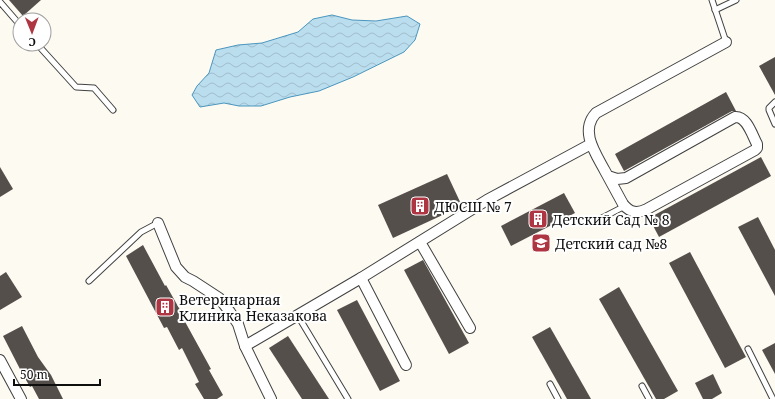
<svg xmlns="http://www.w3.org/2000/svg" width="775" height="399" viewBox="0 0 775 399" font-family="'Noto Serif',serif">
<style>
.water{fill:url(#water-waves);stroke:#4a96be}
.building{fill:#554f4c}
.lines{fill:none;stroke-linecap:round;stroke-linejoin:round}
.service-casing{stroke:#414141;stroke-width:7}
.minor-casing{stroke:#414141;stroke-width:12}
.service{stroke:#fff;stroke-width:5}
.minor{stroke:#fff;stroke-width:10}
.labels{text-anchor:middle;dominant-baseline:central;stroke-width:4;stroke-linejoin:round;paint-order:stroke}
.poi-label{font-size:14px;fill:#0e0e0e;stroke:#fff;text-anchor:start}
</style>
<defs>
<pattern id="water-waves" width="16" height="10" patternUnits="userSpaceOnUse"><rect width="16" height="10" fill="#bbdeef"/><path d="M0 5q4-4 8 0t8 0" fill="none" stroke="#a0bdcc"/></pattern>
</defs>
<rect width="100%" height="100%" fill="#fdfaf1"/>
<polygon class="water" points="332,15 352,20 376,21 407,16 420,24 415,40 404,52 353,77 319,91 290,97 261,106 239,106 224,103 200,107 192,95 197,86 209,73 216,50 238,45 262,43 298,32 313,19"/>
<g class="building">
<polygon points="9,0 41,0 23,16"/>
<polygon points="775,57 775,95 759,66"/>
<polygon points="726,92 736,111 732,111 624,171 615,154"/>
<polygon points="761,157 771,176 659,237 649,218"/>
<polygon points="0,167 13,189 0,197"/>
<polygon points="447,174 462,206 393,238 378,205"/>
<polygon points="564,193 575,213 511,246 501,226"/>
<polygon points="758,217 775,250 775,296 738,227"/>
<polygon points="143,245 165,286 166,285 184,317 183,318 211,369 209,370 223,395 217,399 204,399 195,384 199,382 182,348 179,350 167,327 164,328 126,256"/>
<polygon points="690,252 746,357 725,368 669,263"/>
<polygon points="423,260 469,343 449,354 404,270"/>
<polygon points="6,272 22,297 0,310 0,276"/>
<polygon points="619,287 678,391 664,399 656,399 599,299"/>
<polygon points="357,300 400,381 380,391 337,310"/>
<polygon points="22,326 38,357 51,375 63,399 39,399 32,386 30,387 21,371 3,336"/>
<polygon points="550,327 591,399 567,399 532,337"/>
<polygon points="288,336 329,399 302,399 269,348"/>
<polygon points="775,343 775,374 762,350"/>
<polygon points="713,374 722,393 712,399 703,399 695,383"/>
</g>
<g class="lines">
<g class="service-casing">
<g id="service">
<polyline points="712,0 726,42"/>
<polyline points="0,2 20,25"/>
<polyline points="715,10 736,0"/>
<polyline points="37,44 76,87 94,88 113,110"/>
<polyline points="775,102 769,108 769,110 775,124"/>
<polyline points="592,223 625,206"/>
<polyline points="89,281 141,232 158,223"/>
<polyline points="298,316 348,399"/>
<polyline points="748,349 773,399"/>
<polyline points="550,384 558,399"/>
<polyline points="642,386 649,399"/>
</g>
</g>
<g class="minor-casing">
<g id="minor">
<path d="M608 176 617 179 626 178 735 117C747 116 752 135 757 144V148L755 150 647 209C637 214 630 213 623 204 617 193 611 182 605 171 596 154 579 131 596 113L726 42"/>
<polyline points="158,223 176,267 185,277 193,281 219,298 230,312 238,324 245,346 271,399"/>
<polyline points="420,242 470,328"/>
<polyline points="361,278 406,365"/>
<polyline points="245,346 361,278 487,200 591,144"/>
<polyline points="0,360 21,399"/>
</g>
</g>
<use href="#service" class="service"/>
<use href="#minor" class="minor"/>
</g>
<defs>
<g id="building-square" transform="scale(1)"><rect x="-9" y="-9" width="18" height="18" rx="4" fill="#ae3642" stroke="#fff"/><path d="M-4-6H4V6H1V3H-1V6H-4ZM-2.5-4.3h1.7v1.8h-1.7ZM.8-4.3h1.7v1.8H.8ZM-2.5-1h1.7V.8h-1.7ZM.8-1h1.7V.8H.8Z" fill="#fff"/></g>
<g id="school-square" transform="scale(1)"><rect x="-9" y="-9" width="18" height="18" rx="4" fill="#ae3642" stroke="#fff"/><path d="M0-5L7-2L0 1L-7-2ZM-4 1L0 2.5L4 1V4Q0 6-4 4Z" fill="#fff"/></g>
</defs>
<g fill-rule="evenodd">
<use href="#building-square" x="420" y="206"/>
<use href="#building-square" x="538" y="219"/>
<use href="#school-square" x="541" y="243"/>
<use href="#building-square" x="165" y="307"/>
</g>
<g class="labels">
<g class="poi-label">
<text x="434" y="206">ДЮСШ № 7</text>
<text x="552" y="219">Детский Сад № 8</text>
<text x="555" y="243">Детский сад №8</text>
<text x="179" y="299">Ветеринарная<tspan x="179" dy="16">Клиника Неказакова</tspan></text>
</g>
</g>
<g transform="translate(32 32) rotate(179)"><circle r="19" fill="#ffffff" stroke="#9f9f9f"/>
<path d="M0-3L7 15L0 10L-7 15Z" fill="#ae3642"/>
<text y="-6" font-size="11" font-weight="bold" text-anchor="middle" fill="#0e0e0e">С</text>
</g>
<path d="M14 379v6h86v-6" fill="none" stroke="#0e0e0e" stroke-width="2"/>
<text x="20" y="379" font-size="12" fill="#0e0e0e" stroke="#ffffff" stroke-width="3" paint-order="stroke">50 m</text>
</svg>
